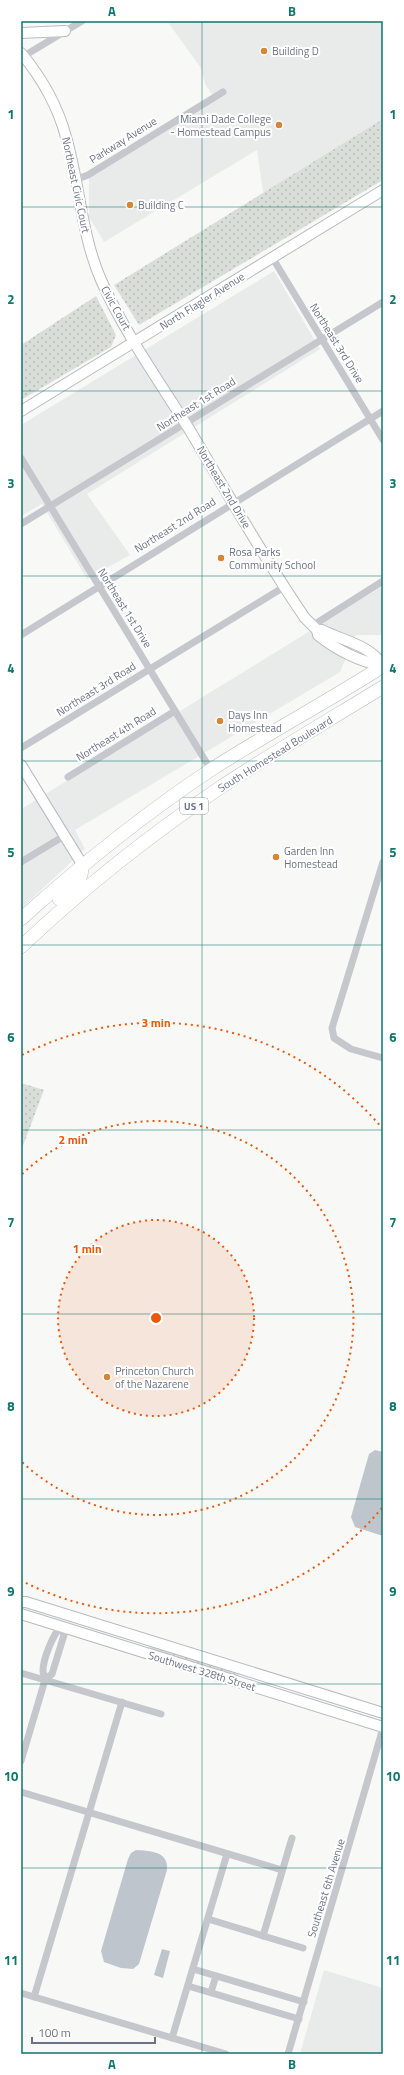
<svg xmlns="http://www.w3.org/2000/svg" width="404" height="2075" viewBox="0 0 404 2075" font-family="'Titillium Web',sans-serif">
<style>
.built{fill:#e9eaea}
.grass{fill:url(#grass-dots)}
.water{fill:#bfc5cc}
.lines{fill:none;stroke-linecap:round;stroke-linejoin:round}
.secondary-casing{stroke:#b8bac0;stroke-width:12}
.highway-casing{stroke:#b8babe;stroke-width:14}
.street{stroke:#c5c7cc;stroke-width:7}
.secondary{stroke:#fff;stroke-width:10}
.highway{stroke:#fff;stroke-width:13}
.grid{fill:none;stroke:#0f766e;stroke-width:1;stroke-opacity:0.55}
.ring{fill:none;stroke:#e8590c;stroke-width:2;stroke-dasharray:2 4}
.poi-dot{fill:#d68539;stroke:#fff;stroke-width:1.5}
.labels{text-anchor:middle;dominant-baseline:central;stroke-width:4;stroke-linejoin:round;paint-order:stroke}
.shield{fill:#fff;stroke:#979caa;stroke-width:1}
.shield-label{font-size:10px;font-weight:bold;fill:#6a7285}
.poi-label{font-size:11px;fill:#6a7285;stroke:#fff;text-anchor:start}
.street-label{font-size:11px;fill:#6a7285;stroke:#fff}
.centre{fill:#e8590c;stroke:#fff;stroke-width:2}
.ring-label{font-size:12px;text-anchor:middle;font-weight:bold;fill:#e8590c;stroke:#fff;stroke-width:4;stroke-linejoin:round;paint-order:stroke}
.neatline{fill:none;stroke:#0f766e;stroke-width:1.5}
.grid-label{font-size:13px;text-anchor:middle;font-weight:bold;fill:#0f766e}
</style>
<defs>
<pattern id="grass-dots" width="8" height="8" patternUnits="userSpaceOnUse"><rect width="8" height="8" fill="#d9dfd8"/><path d="M2 2h.1M6 6h.1" fill="none" stroke="#b4b9b5" stroke-width="1.8" stroke-linecap="round"/></pattern>
</defs>
<rect width="100%" height="100%" fill="#f8f9f7"/>
<g class="built">
<polygon points="167,21 383,21 383,179 288,237 263,192 257,150 104,242 89,217 89,178 216,100 205,84 201,68"/>
<polygon points="274,271 320,349 87,494 130,555 87,579 42,504 21,516 21,425"/>
<polygon points="383,586 383,635 356,635 340,672 75,830 85,849 21,909 21,809"/>
<polygon points="324,1970 383,1988 383,2054 300,2054"/>
</g>
<g class="grass">
<polygon points="383,119 383,180 139,325 114,285"/>
<polygon points="96,296 116,335 111,347 21,400 21,345"/>
<polygon points="21,1083 44,1090 21,1151"/>
<polygon points="149,1647 158,1648 239,1673 238,1676 228,1674 148,1650"/>
</g>
<g class="water">
<polygon points="375,1450 383,1452 383,1536 355,1527 351,1517 369,1454"/>
<path d="M136 1850C150 1851 169 1851 167 1870L139 1964 133 1969 121 1968 104 1962 101 1951 128 1859 131 1853Z"/>
<polygon points="162,1949 170,1951 163,1978 154,1975"/>
</g>
<g class="lines">
<g class="secondary-casing">
<g id="secondary">
<polyline points="21,33 65,31"/>
<path d="M21 53C41 77 58 107 66 137 80 185 81 234 101 280 124 332 159 381 189 429 227 492 263 557 305 618L317 630 318 635C338 651 358 661 383 666"/>
<polyline points="21,411 383,190"/>
<path d="M317 630H322C343 641 371 645 383 666"/>
<polyline points="21,765 82,864"/>
<polyline points="21,1602 26,1602 383,1713"/>
<polyline points="21,1614 383,1727"/>
</g>
</g>
<g class="highway-casing">
<g id="highway">
<path d="M59 899C73 888 83 883 82 864"/>
<path d="M21 919C81 865 144 814 212 769 268 733 327 702 383 666"/>
<path d="M21 947C83 888 150 835 221 787 274 752 329 720 383 687"/>
</g>
</g>
<g class="street">
<polyline points="24,56 82,21"/>
<polyline points="75,180 88,175 223,92"/>
<polyline points="272,257 383,440"/>
<polyline points="21,458 211,770"/>
<polyline points="21,524 383,302"/>
<polyline points="312,626 383,581"/>
<polyline points="21,635 383,411"/>
<polyline points="21,748 284,587"/>
<polyline points="68,777 175,711"/>
<polyline points="21,862 64,836"/>
<polyline points="383,862 332,1028 334,1038 351,1049 383,1058"/>
<polyline points="21,1673 161,1714"/>
<path d="M21 1761 45 1680C45 1677 43 1673 43 1671 43 1659 53 1634 61 1627L64 1635 52 1674 45 1680"/>
<polyline points="21,1792 282,1870"/>
<polyline points="208,1919 303,1948"/>
<polyline points="263,1936 292,1838"/>
<polyline points="193,1969 304,2002"/>
<polyline points="188,1986 299,2019"/>
<polyline points="211,1992 216,1976"/>
<polyline points="21,1993 226,2054"/>
<polyline points="34,1997 122,1702"/>
<polyline points="172,2038 227,1854"/>
<polyline points="288,2054 383,1728"/>
</g>
<use href="#secondary" class="secondary"/>
<use href="#highway" class="highway"/>
</g>
<path class="grid" d="M202 21V2054M21 207H383M21 391H383M21 576H383M21 761H383M21 945H383M21 1130H383M21 1314H383M21 1499H383M21 1684H383M21 1868H383"/>
<circle cx="156" cy="1318" r="98" fill="#e8590c" fill-opacity=".12"/>
<g class="ring">
<circle cx="156" cy="1318" r="98"/>
<path d="M22 1174A197 197 0 1 1 22 1462"/>
<path d="M382 1508A295 295 0 0 1 22 1581M22 1055A295 295 0 0 1 382 1128"/>
</g>
<g class="poi-dot">
<circle cx="264" cy="51" r="4"/>
<circle cx="279" cy="125" r="4"/>
<circle cx="130" cy="205" r="4"/>
<circle cx="221" cy="558" r="4"/>
<circle cx="220" cy="721" r="4"/>
<circle cx="276" cy="857" r="4"/>
<circle cx="107" cy="1377" r="4"/>
</g>
<g class="labels">
<rect class="shield" x="180" y="798" width="28" height="16" rx="3"/>
<g class="shield-label">
<text x="194" y="806">US 1</text>
</g>
<g class="poi-label">
<text x="272" y="51">Building D</text>
<text x="271" y="119" text-anchor="end">Miami Dade College<tspan x="271" dy="13">- Homestead Campus</tspan></text>
<text x="138" y="205">Building C</text>
<text x="229" y="552">Rosa Parks<tspan x="229" dy="13">Community School</tspan></text>
<text x="228" y="715">Days Inn<tspan x="228" dy="13">Homestead</tspan></text>
<text x="284" y="851">Garden Inn<tspan x="284" dy="13">Homestead</tspan></text>
<text x="115" y="1371">Princeton Church<tspan x="115" dy="13">of the Nazarene</tspan></text>
</g>
<g class="street-label">
<text transform="translate(123 140) rotate(-32)">Parkway Avenue</text>
<text transform="translate(76 185) rotate(78)">Northeast Civic Court</text>
<text transform="translate(202 301) rotate(-32)">North Flagler Avenue</text>
<text transform="translate(116 308) rotate(61)">Civic Court</text>
<text transform="translate(337 343) rotate(58)">Northeast 3rd Drive</text>
<text transform="translate(196 404) rotate(-32)">Northeast 1st Road</text>
<text transform="translate(224 487) rotate(59)">Northeast 2nd Drive</text>
<text transform="translate(175 525) rotate(-32)">Northeast 2nd Road</text>
<text transform="translate(125 608) rotate(58)">Northeast 1st Drive</text>
<text transform="translate(96 689) rotate(-32)">Northeast 3rd Road</text>
<text transform="translate(116 734) rotate(-32)">Northeast 4th Road</text>
<text transform="translate(275 754) rotate(-32)">South Homestead Boulevard</text>
<text transform="translate(202 1671) rotate(17)">Southwest 328th Street</text>
<text transform="translate(326 1888) rotate(-73)">Southeast 6th Avenue</text>
</g>
</g>
<circle cx="156" cy="1318" r="6" class="centre"/>
<g class="ring-label">
<text x="156" y="1027">3 min</text>
<text x="73" y="1144">2 min</text>
<text x="87" y="1253">1 min</text>
</g>
<rect width="404" height="2075" fill="none" stroke="#ffffff" stroke-width="44"/>
<path d="M32 2037v6h123v-6" fill="none" stroke="#6a7285" stroke-width="2"/>
<text x="38" y="2037" font-size="12" fill="#6a7285" stroke="#ffffff" stroke-width="3" paint-order="stroke">100 m</text>
<rect x="22" y="22" width="360" height="2031" class="neatline"/>
<g class="grid-label">
<text x="112" y="16">A</text>
<text x="292" y="16">B</text>
<text x="11" y="119">1</text>
<text x="393" y="119">1</text>
<text x="11" y="304">2</text>
<text x="393" y="304">2</text>
<text x="11" y="488">3</text>
<text x="393" y="488">3</text>
<text x="11" y="673">4</text>
<text x="393" y="673">4</text>
<text x="11" y="857">5</text>
<text x="393" y="857">5</text>
<text x="11" y="1042">6</text>
<text x="393" y="1042">6</text>
<text x="11" y="1227">7</text>
<text x="393" y="1227">7</text>
<text x="11" y="1411">8</text>
<text x="393" y="1411">8</text>
<text x="11" y="1596">9</text>
<text x="393" y="1596">9</text>
<text x="11" y="1781">10</text>
<text x="393" y="1781">10</text>
<text x="11" y="1965">11</text>
<text x="393" y="1965">11</text>
<text x="112" y="2069">A</text>
<text x="292" y="2069">B</text>
</g>
</svg>
